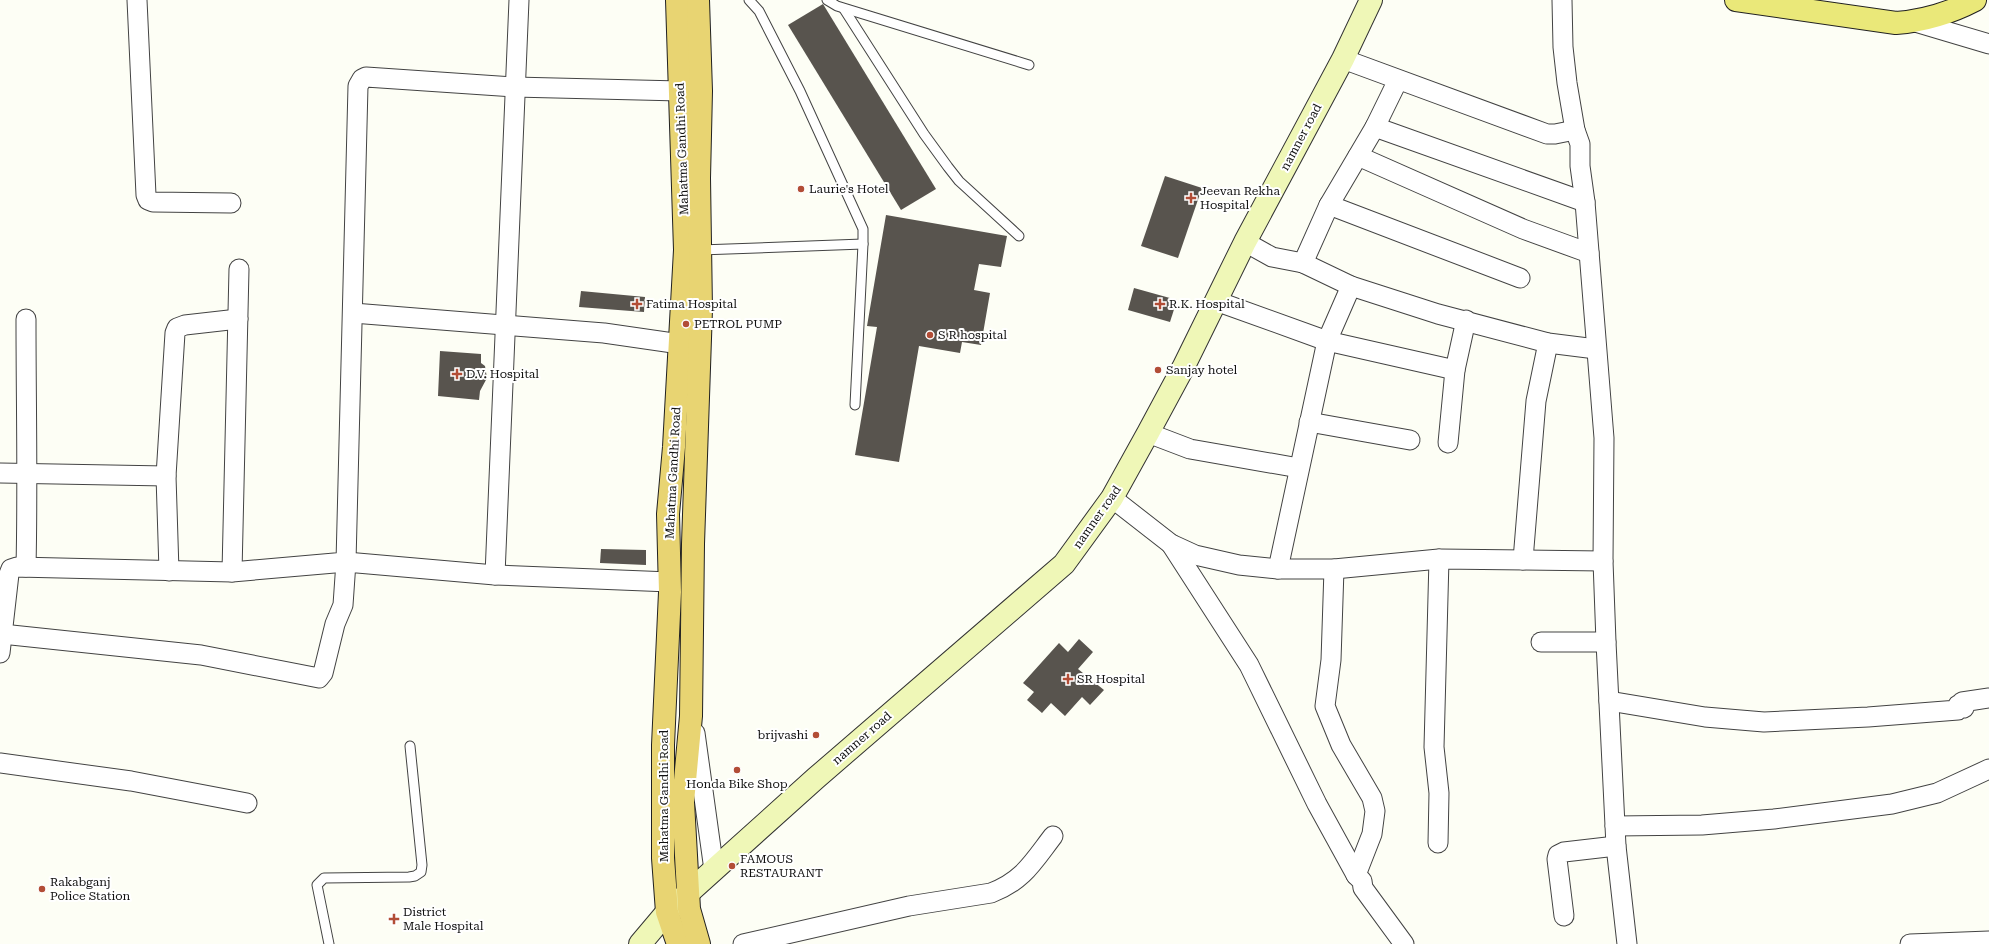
<svg xmlns="http://www.w3.org/2000/svg" width="1989" height="944" viewBox="0 0 1989 944" font-family="'Roboto Serif',serif">
<style>
.building{fill:#58544e}
.lines{fill:none;stroke-linecap:round;stroke-linejoin:round}
.service-casing{stroke:#434343;stroke-width:11}
.minor-casing{stroke:#434343;stroke-width:21}
.secondary-casing{stroke:#323232;stroke-width:24}
.primary-casing{stroke:#212121;stroke-width:24}
.trunk-casing{stroke:#212121;stroke-width:24}
.service{stroke:#fff;stroke-width:9}
.minor{stroke:#fff;stroke-width:19}
.secondary{stroke:#eff7b7;stroke-width:22}
.primary{stroke:#eae879;stroke-width:22}
.trunk{stroke:#e8d472;stroke-width:22}
.poi-dot{fill:#b24d36;stroke:#fff;stroke-width:1.5}
.labels{text-anchor:middle;dominant-baseline:central;stroke-width:4;stroke-linejoin:round;paint-order:stroke}
.street-label{font-size:12px;fill:#101010;stroke:#fff}
.poi-label{font-size:12px;fill:#101010;stroke:#fff;text-anchor:start}
</style>
<rect width="100%" height="100%" fill="#fdfef5"/>
<g class="building">
<polygon points="823,4 936,189 901,210 788,25"/>
<polygon points="1165,176 1202,188 1178,258 1141,246"/>
<polygon points="886,215 1007,236 1001,267 979,264 974,290 990,293 981,345 962,342 960,353 919,346 899,462 855,455 877,327 867,326"/>
<polygon points="1134,288 1177,300 1170,322 1128,310"/>
<polygon points="581,291 645,297 644,312 579,307"/>
<polygon points="440,351 481,354 481,363 485,366 487,378 480,391 479,400 438,396"/>
<polygon points="601,549 646,550 646,565 600,563"/>
<polygon points="1079,639 1093,652 1078,669 1104,690 1090,705 1082,697 1065,716 1051,703 1042,713 1027,700 1034,692 1023,683 1059,643 1068,652"/>
</g>
<g class="lines">
<g class="service-casing">
<g id="service">
<polyline points="749,0 759,11 800,91 863,229 863,244 855,405"/>
<polyline points="827,0 837,6 1029,65"/>
<polyline points="844,9 924,134 948,167 959,181 1019,236"/>
<polyline points="700,250 863,244"/>
<polyline points="329,944 317,885 324,878 409,877 415,876 421,872 422,865 410,746"/>
</g>
</g>
<g class="minor-casing">
<g id="minor">
<polyline points="137,0 146,195 148,200 153,202 231,203"/>
<polyline points="1562,0 1563,47 1567,83 1575,130 1580,144 1580,166 1585,202 1604,438 1603,561 1606,642 1616,846 1627,944"/>
<polyline points="1915,22 1989,44"/>
<polyline points="1343,59 1547,134 1555,134 1575,130"/>
<polyline points="1375,127 1585,202"/>
<polyline points="1358,156 1523,229 1589,253"/>
<polyline points="1329,205 1520,278"/>
<polyline points="1245,242 1272,257 1303,263 1351,286 1438,314 1548,343 1596,349"/>
<polyline points="1303,263 1329,205 1375,127 1398,80"/>
<polyline points="1216,301 1327,341 1455,370"/>
<polyline points="353,313 604,333 680,344"/>
<polyline points="1309,422 1410,440"/>
<polyline points="1148,433 1190,449 1299,468"/>
<polyline points="1448,443 1455,370 1466,320"/>
<polyline points="0,473 166,476"/>
<polyline points="1112,498 1171,544 1195,555 1239,565 1278,569 1334,569 1439,559 1603,561"/>
<polyline points="1171,544 1249,665 1317,804 1356,875 1362,881 1363,888 1404,944"/>
<polyline points="1523,560 1536,401 1548,343"/>
<path d="M26 567C28 484 26 402 26 319"/>
<polyline points="1278,569 1327,341 1351,286"/>
<polyline points="1334,569 1331,660 1325,706 1341,745 1372,798 1375,811 1372,834 1356,875"/>
<polyline points="169,571 166,476 175,333 177,328 185,325 238,319"/>
<polyline points="232,572 239,269"/>
<polyline points="495,575 519,0"/>
<polyline points="2,634 201,655 319,678 323,673 335,624 343,605 346,562 495,575 670,582"/>
<polyline points="1541,642 1606,642"/>
<polyline points="0,653 9,574 11,569 17,567 232,572 346,562 358,86 362,79 366,77 514,87 680,91"/>
<polyline points="1609,701 1705,717 1764,722 1868,717 1958,710 1958,705 1964,708 1962,702 1989,698"/>
<polyline points="695,733 714,870"/>
<polyline points="0,763 131,781 247,803"/>
<polyline points="1615,826 1702,825 1774,819 1892,804 1937,793 1989,769"/>
<polyline points="1438,843 1439,793 1434,747 1439,559"/>
<polyline points="1564,916 1557,859 1558,855 1564,852 1616,846"/>
<path d="M743 944 909 906 991 893C1023 881 1033 862 1053 836"/>
<polyline points="1910,944 1989,941"/>
</g>
</g>
<g class="secondary-casing">
<polyline id="secondary" points="640,944 667,912 816,778 1064,564 1112,498 1148,433 1183,368 1245,242 1343,59 1371,0"/>
</g>
<g class="primary-casing">
<path id="primary" d="M1736 0 1896 23C1923 21 1950 13 1975 0"/>
</g>
<g class="trunk-casing">
<g id="trunk">
<polyline points="677,0 685,250 674,447 668,514 670,592 663,745 663,858 667,912 678,944"/>
<polyline points="698,0 701,91 699,178 701,309 693,544 691,716 683,802 689,909 699,944"/>
</g>
</g>
<use href="#service" class="service"/>
<use href="#minor" class="minor"/>
<use href="#secondary" class="secondary"/>
<use href="#primary" class="primary"/>
<use href="#trunk" class="trunk"/>
</g>
<g class="poi-dot">
<circle cx="801" cy="189" r="4"/>
<path d="M1189 192h4v4h4v4h-4v4h-4v-4h-4v-4h4z"/>
<path d="M635 298h4v4h4v4h-4v4h-4v-4h-4v-4h4z"/>
<path d="M1158 298h4v4h4v4h-4v4h-4v-4h-4v-4h4z"/>
<circle cx="686" cy="324" r="4"/>
<circle cx="930" cy="335" r="4"/>
<circle cx="1158" cy="370" r="4"/>
<path d="M455 368h4v4h4v4h-4v4h-4v-4h-4v-4h4z"/>
<path d="M1066 673h4v4h4v4h-4v4h-4v-4h-4v-4h4z"/>
<circle cx="816" cy="735" r="4"/>
<circle cx="737" cy="770" r="4"/>
<circle cx="732" cy="866" r="4"/>
<circle cx="42" cy="889" r="4"/>
<path d="M392 913h4v4h4v4h-4v4h-4v-4h-4v-4h4z"/>
</g>
<g class="labels">
<g class="street-label">
<text transform="translate(1301 137) rotate(-62)">namner road</text>
<text transform="translate(682 149) rotate(-92)">Mahatma Gandhi Road</text>
<text transform="translate(673 473) rotate(-87)">Mahatma Gandhi Road</text>
<text transform="translate(1097 517) rotate(-55)">namner road</text>
<text transform="translate(862 738) rotate(-41)">namner road</text>
<text transform="translate(664 796) rotate(-90)">Mahatma Gandhi Road</text>
</g>
<g class="poi-label">
<text x="809" y="189">Laurie's Hotel</text>
<text x="1200" y="191">Jeevan Rekha<tspan x="1200" dy="14">Hospital</tspan></text>
<text x="646" y="304">Fatima Hospital</text>
<text x="1169" y="304">R.K. Hospital</text>
<text x="694" y="324">PETROL PUMP</text>
<text x="938" y="335">S R hospital</text>
<text x="1166" y="370">Sanjay hotel</text>
<text x="466" y="374">D.V. Hospital</text>
<text x="1077" y="679">SR Hospital</text>
<text x="808" y="735" text-anchor="end">brijvashi</text>
<text x="737" y="784" text-anchor="middle">Honda Bike Shop</text>
<text x="740" y="859">FAMOUS<tspan x="740" dy="14">RESTAURANT</tspan></text>
<text x="50" y="882">Rakabganj<tspan x="50" dy="14">Police Station</tspan></text>
<text x="403" y="912">District<tspan x="403" dy="14">Male Hospital</tspan></text>
</g>
</g>
</svg>
